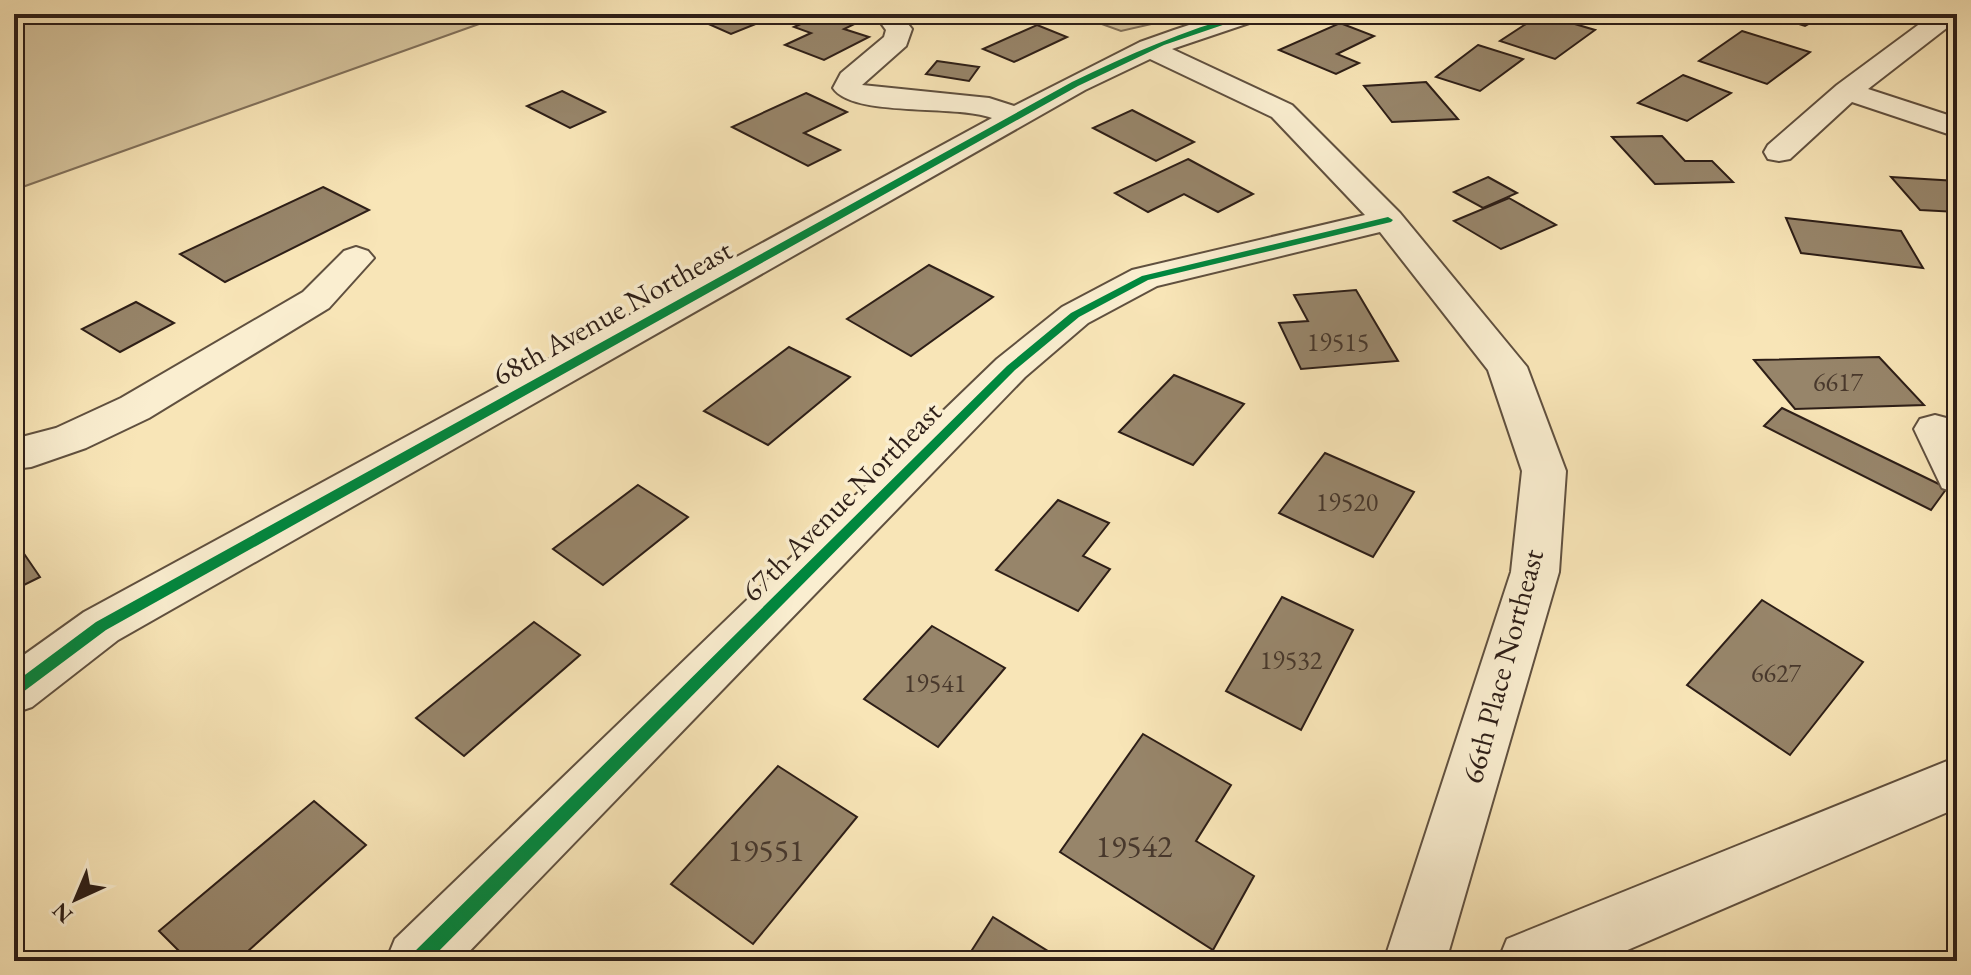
<svg xmlns="http://www.w3.org/2000/svg" width="1971" height="975" viewBox="0 0 1971 975" font-family="'EB Garamond',serif">
<style>
.green{fill:#d5c39c;stroke:#81705a;stroke-width:2}
.building{fill:#97856a;stroke:#2d1e17;stroke-width:2}
.lines{fill:none;stroke-linecap:round;stroke-linejoin:round}
.minor-casing{stroke:#60503f;stroke-width:4}
.minor{fill:#faeed0;fill-rule:evenodd}
.cycleway-casing{stroke:#faeed0;stroke-width:5}
.cycleway{fill:#00873e;fill-rule:evenodd}
.labels{text-anchor:middle;dominant-baseline:central;stroke-width:7;stroke-linejoin:round;paint-order:stroke}
.number-label{font-size:26px;fill:#48382c}
.street-label{font-size:30px;fill:#2d1e17;stroke:#faeed0}
.near-number-label{font-size:32px;fill:#48382c}
</style>
<rect width="100%" height="100%" fill="#f8e5b7"/>
<filter id="stains"><feTurbulence type="fractalNoise" baseFrequency=".0025" numOctaves="4"/><feColorMatrix values="0 0 0 0 .2 0 0 0 0 .09 0 0 0 0 .02 0 0 0 .5 -.17"/></filter>
<radialGradient id="worn" r=".72"><stop offset=".6" stop-color="#630" stop-opacity="0"/><stop offset="1" stop-color="#630" stop-opacity=".3"/></radialGradient>
<g class="green">
<polygon points="14,14 507,14 14,190"/>
<polygon points="1074,14 1195,14 1121,31"/>
</g>
<g class="building">
<polygon points="686,14 746,14 763,21 731,34"/>
<polygon points="823,14 856,14 867,18 844,29 869,37 824,60 785,45 811,33 794,27"/>
<polygon points="1541,14 1595,30 1555,59 1500,41"/>
<polygon points="1767,14 1815,14 1823,16 1805,26"/>
<polygon points="1340,23 1374,36 1337,54 1359,63 1336,74 1279,50"/>
<polygon points="1037,25 1067,37 1014,62 983,49"/>
<polygon points="1742,31 1810,52 1767,84 1699,61"/>
<polygon points="1478,45 1523,59 1480,91 1436,77"/>
<polygon points="937,61 979,67 969,81 926,74"/>
<polygon points="1683,75 1731,93 1687,121 1638,103"/>
<polygon points="1426,82 1458,119 1392,122 1364,86"/>
<polygon points="562,91 605,112 570,128 527,106"/>
<polygon points="806,93 847,112 804,133 840,150 808,166 732,127"/>
<polygon points="1132,110 1194,142 1156,161 1093,128"/>
<polygon points="1662,136 1685,161 1712,161 1733,182 1655,184 1612,137"/>
<polygon points="1188,159 1253,194 1218,212 1184,194 1148,212 1115,193"/>
<polygon points="1488,177 1517,193 1483,208 1454,192"/>
<polygon points="1891,177 1957,181 1957,212 1920,210"/>
<polygon points="323,187 369,210 225,282 180,254"/>
<polygon points="1509,198 1556,225 1501,249 1454,221"/>
<polygon points="1786,218 1901,231 1923,268 1801,253"/>
<polygon points="929,265 993,297 911,356 847,319"/>
<polygon points="1356,290 1398,361 1301,369 1279,323 1308,321 1294,295"/>
<polygon points="136,302 174,323 120,352 82,329"/>
<polygon points="789,347 850,377 768,445 704,411"/>
<polygon points="1879,357 1924,405 1795,409 1754,360"/>
<polygon points="1174,375 1244,404 1193,465 1119,432"/>
<polygon points="1782,408 1947,488 1931,510 1764,426"/>
<polygon points="1325,453 1414,492 1373,557 1279,513"/>
<polygon points="638,485 688,517 603,585 553,549"/>
<polygon points="1058,500 1109,523 1083,556 1110,569 1078,611 996,570"/>
<polygon points="16,542 40,577 14,590 14,543"/>
<polygon points="1282,597 1353,630 1301,730 1226,691"/>
<polygon points="1762,600 1863,662 1790,755 1687,685"/>
<polygon points="534,622 580,655 464,756 416,718"/>
<polygon points="932,626 1005,668 938,747 864,699"/>
<polygon points="1143,734 1231,785 1196,841 1254,876 1213,950 1060,852"/>
<polygon points="778,766 857,817 753,944 671,884"/>
<polygon points="314,801 366,845 237,961 189,961 159,931"/>
<polygon points="993,917 1064,961 965,961"/>
</g>
<g class="lines">
<g class="minor-casing">
<g id="minor">
<path d="M882 14H900L912 29 906 46 862 85 989 98 1014 106 1140 42 1174 30 1222 14H1265L1261 19 1172 49 1292 105 1400 213 1527 367 1566 471 1559 572 1446 961H1384L1511 572 1522 471 1488 370 1380 232 1157 286 1088 323 1025 377 460 961H386L395 939 997 359 1062 307 1132 270 1365 215 1272 117 1150 59 1085 90 118 640 32 707 14 713V662L84 612 992 118C956 104 853 118 833 88L841 73 884 37 886 30 878 19Z"/>
<polygon points="1933,14 1957,14 1957,20 1868,89 1957,118 1957,137 1852,102 1790,159 1779,161 1768,159 1764,152 1768,145 1837,85"/>
<polygon points="356,247 368,251 374,258 329,308 149,418 86,448 31,467 14,469 14,439 56,428 121,398 303,292 344,251"/>
<polygon points="1935,415 1950,419 1957,431 1957,493 1942,488 1914,429 1920,419"/>
<polygon points="1957,757 1957,808 1602,961 1498,961 1507,939"/>
</g>
</g>
<use href="#minor" class="minor"/>
<g class="cycleway-casing">
<g id="cycleway">
<path d="M1244 14H1255L1164 45 1078 86 106 630 19 695 14 697V683L96 622 1072 82C1128 55 1184 30 1244 14Z"/>
<polygon points="1388,217 1393,220 1391,222 1148,280 1079,317 1015,370 429,961 408,961 411,955 1007,366 1071,313 1142,276"/>
</g>
</g>
<use href="#cycleway" class="cycleway"/>
</g>
<g class="labels">
<g class="number-label">
<text x="1338" y="342">19515</text>
<text x="1838" y="382">6617</text>
<text x="1347" y="502">19520</text>
<text x="1291" y="660">19532</text>
<text x="1776" y="673">6627</text>
<text x="935" y="683">19541</text>
</g>
<g class="street-label">
<text transform="translate(612 312) rotate(-29)">68th Avenue Northeast</text>
<text transform="translate(841 501) rotate(-45)">67th Avenue Northeast</text>
<text transform="translate(1502 666) rotate(-75)">66th Place Northeast</text>
</g>
<g class="near-number-label">
<text x="1134" y="846">19542</text>
<text x="766" y="850">19551</text>
</g>
</g>
<rect width="1971" height="975" fill="none" stroke="#f8e5b7" stroke-width="48"/>
<rect x="16" y="16" width="1939" height="943" fill="none" stroke="#2d1e17" stroke-width="4"/>
<rect x="24" y="24" width="1923" height="927" fill="none" stroke="#2d1e17" stroke-width="2"/>
<g transform="translate(76 899) rotate(224)" stroke="#faeed0" stroke-width="6" paint-order="stroke">
<path d="M0-6L14 30L0 20L-14 30Z" fill="#2d1e17"/>
<text y="-12" font-size="22" font-weight="bold" text-anchor="middle" fill="#2d1e17">N</text>
</g>
<rect width="100%" height="100%" filter="url(#stains)"/>
<rect width="100%" height="100%" fill="url(#worn)"/>
</svg>
